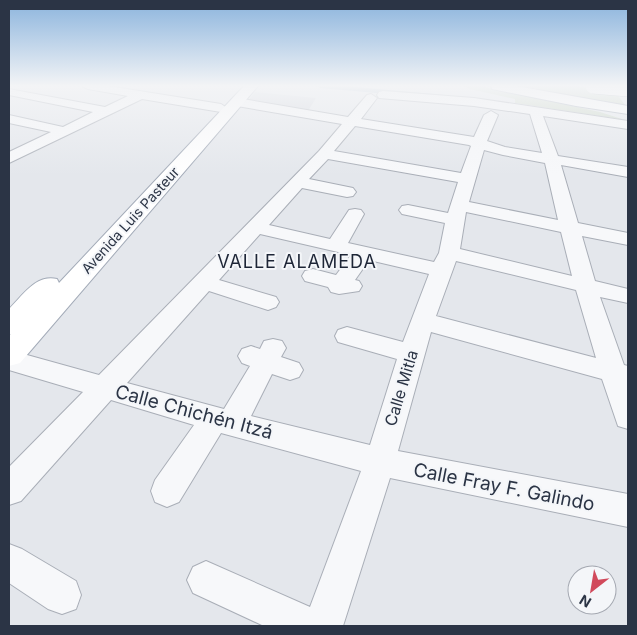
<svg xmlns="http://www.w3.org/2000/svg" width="637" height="635" viewBox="0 0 637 635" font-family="Inter,sans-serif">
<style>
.built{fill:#d2d6de}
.green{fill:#c9d6c5}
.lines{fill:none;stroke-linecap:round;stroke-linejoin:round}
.canal{fill:#9fb4cc;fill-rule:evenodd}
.minor-casing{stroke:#a9aeb7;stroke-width:2}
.major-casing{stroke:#a3abb8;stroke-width:2}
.minor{fill:#f7f8fa;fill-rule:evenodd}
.major{fill:#fff;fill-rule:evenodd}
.highway-bridge-casing{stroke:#8b94a3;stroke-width:16;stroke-linecap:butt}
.highway-bridge{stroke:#fff;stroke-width:15}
.labels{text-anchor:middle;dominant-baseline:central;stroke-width:4;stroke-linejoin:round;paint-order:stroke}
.far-street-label{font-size:14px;fill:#2b3445;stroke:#f4f6f9}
.street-label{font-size:16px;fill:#2b3445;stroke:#f4f6f9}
.neighbourhood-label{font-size:18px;letter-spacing:1px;fill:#1d2536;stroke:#f4f6f9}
.near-street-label{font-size:19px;fill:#2b3445;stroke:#f4f6f9}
</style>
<rect width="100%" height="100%" fill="#e4e7ec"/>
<polygon class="built" points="255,92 316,98 308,111 247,102"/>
<g class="green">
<polygon points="463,86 480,86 600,112 625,120 515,103 515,99 470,89"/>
<polygon points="505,86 570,86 614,90 625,105 623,106"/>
</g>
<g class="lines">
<polygon class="canal" points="316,86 344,86 445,95 449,97 445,99 320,88"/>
<g class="minor-casing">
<g id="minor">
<polygon points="82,86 108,86 221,104 227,108 221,112 142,99 9,163 9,152 51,132 9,123 9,115 63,127 93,112 9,95 9,89 105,107 128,96 88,89"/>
<path d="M383 91 474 98 628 121V129L543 116 558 156 628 167V177L561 165 578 223 628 233V245L582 236 595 281 628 289V303L600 297 624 365 628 366V429L618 426 602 379 431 332 398 451 628 494V527L390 478 343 626H264L193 593 187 580 193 567 206 561 310 607 361 471 221 433 179 502 167 507 155 502 151 491 155 480 194 425 111 400 21 501 9 505V467L83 392 9 370V350L99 375 319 151 342 124 237 106 231 102 233 99 237 98 348 117 367 95 371 94 377 98 361 119 474 137 484 115 491 111 498 115 487 141 505 147 542 153 530 114 474 106 379 98 377 95 379 92ZM355 126 469 145 471 146 461 173 334 151ZM484 150 503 155 545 163 558 220 469 202ZM328 159 458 182 448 213 408 205 402 206 399 210 402 214 445 223 439 253 434 262 348 243 364 214 361 210 355 209 349 210 330 239 269 225 302 188 347 197 353 196 356 192 353 188 309 179ZM466 212 561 232 572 276 460 249ZM260 234 351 255 336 275 313 269 305 271 302 276 305 281 328 287 331 292 339 294 359 291 362 286 359 281 355 280 369 260 429 274 403 342 347 327 338 330 335 336 338 342 397 359 370 445 251 416 272 374 290 380 299 377 303 370 299 363 281 357 286 348 282 341 273 339 264 341 260 349 251 346 242 349 238 356 242 363 250 366 224 409 127 383 209 291 268 310 276 307 279 302 276 297 219 280ZM456 261 576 290 596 358 436 316Z"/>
<polygon points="9,544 22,549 76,581 81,595 76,609 62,614 48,609 9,583"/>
</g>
</g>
<g class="major-casing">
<g id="major">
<path d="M244 86H258L20 363 9 366V336L11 334 9 335V309C23 295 36 274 57 279L59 283Z"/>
<polygon points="491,86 516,86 628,106 628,114 576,106 497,90 492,89"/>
</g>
</g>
<use href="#minor" class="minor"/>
<use href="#major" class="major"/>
<g class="highway-bridge-casing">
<polyline id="highway-bridge" points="593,86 628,89"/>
</g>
<use href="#highway-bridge" class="highway-bridge"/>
</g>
<linearGradient id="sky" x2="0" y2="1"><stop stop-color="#8bb4dd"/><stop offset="0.49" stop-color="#f3f4f6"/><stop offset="1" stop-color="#f3f4f6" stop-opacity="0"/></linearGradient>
<rect width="637" height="175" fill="url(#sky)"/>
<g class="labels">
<g class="far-street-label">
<text transform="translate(130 220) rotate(-48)">Avenida Luis Pasteur</text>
</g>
<g class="street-label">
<text transform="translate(401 388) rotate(-73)">Calle Mitla</text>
</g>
<g class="neighbourhood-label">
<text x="297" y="261">VALLE ALAMEDA</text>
</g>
<g class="near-street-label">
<text transform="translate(194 412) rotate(15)">Calle Chichén Itzá</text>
<text transform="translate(504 487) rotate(11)">Calle Fray F. Galindo</text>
</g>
</g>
<rect width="637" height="635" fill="none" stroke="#2b3445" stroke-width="20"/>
<g transform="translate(592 590) rotate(211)"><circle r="24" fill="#f4f6f9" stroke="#a4a8b1"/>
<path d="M0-4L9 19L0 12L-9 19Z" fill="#d1495b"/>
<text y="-8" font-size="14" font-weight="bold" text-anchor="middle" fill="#2b3445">N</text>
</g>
</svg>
